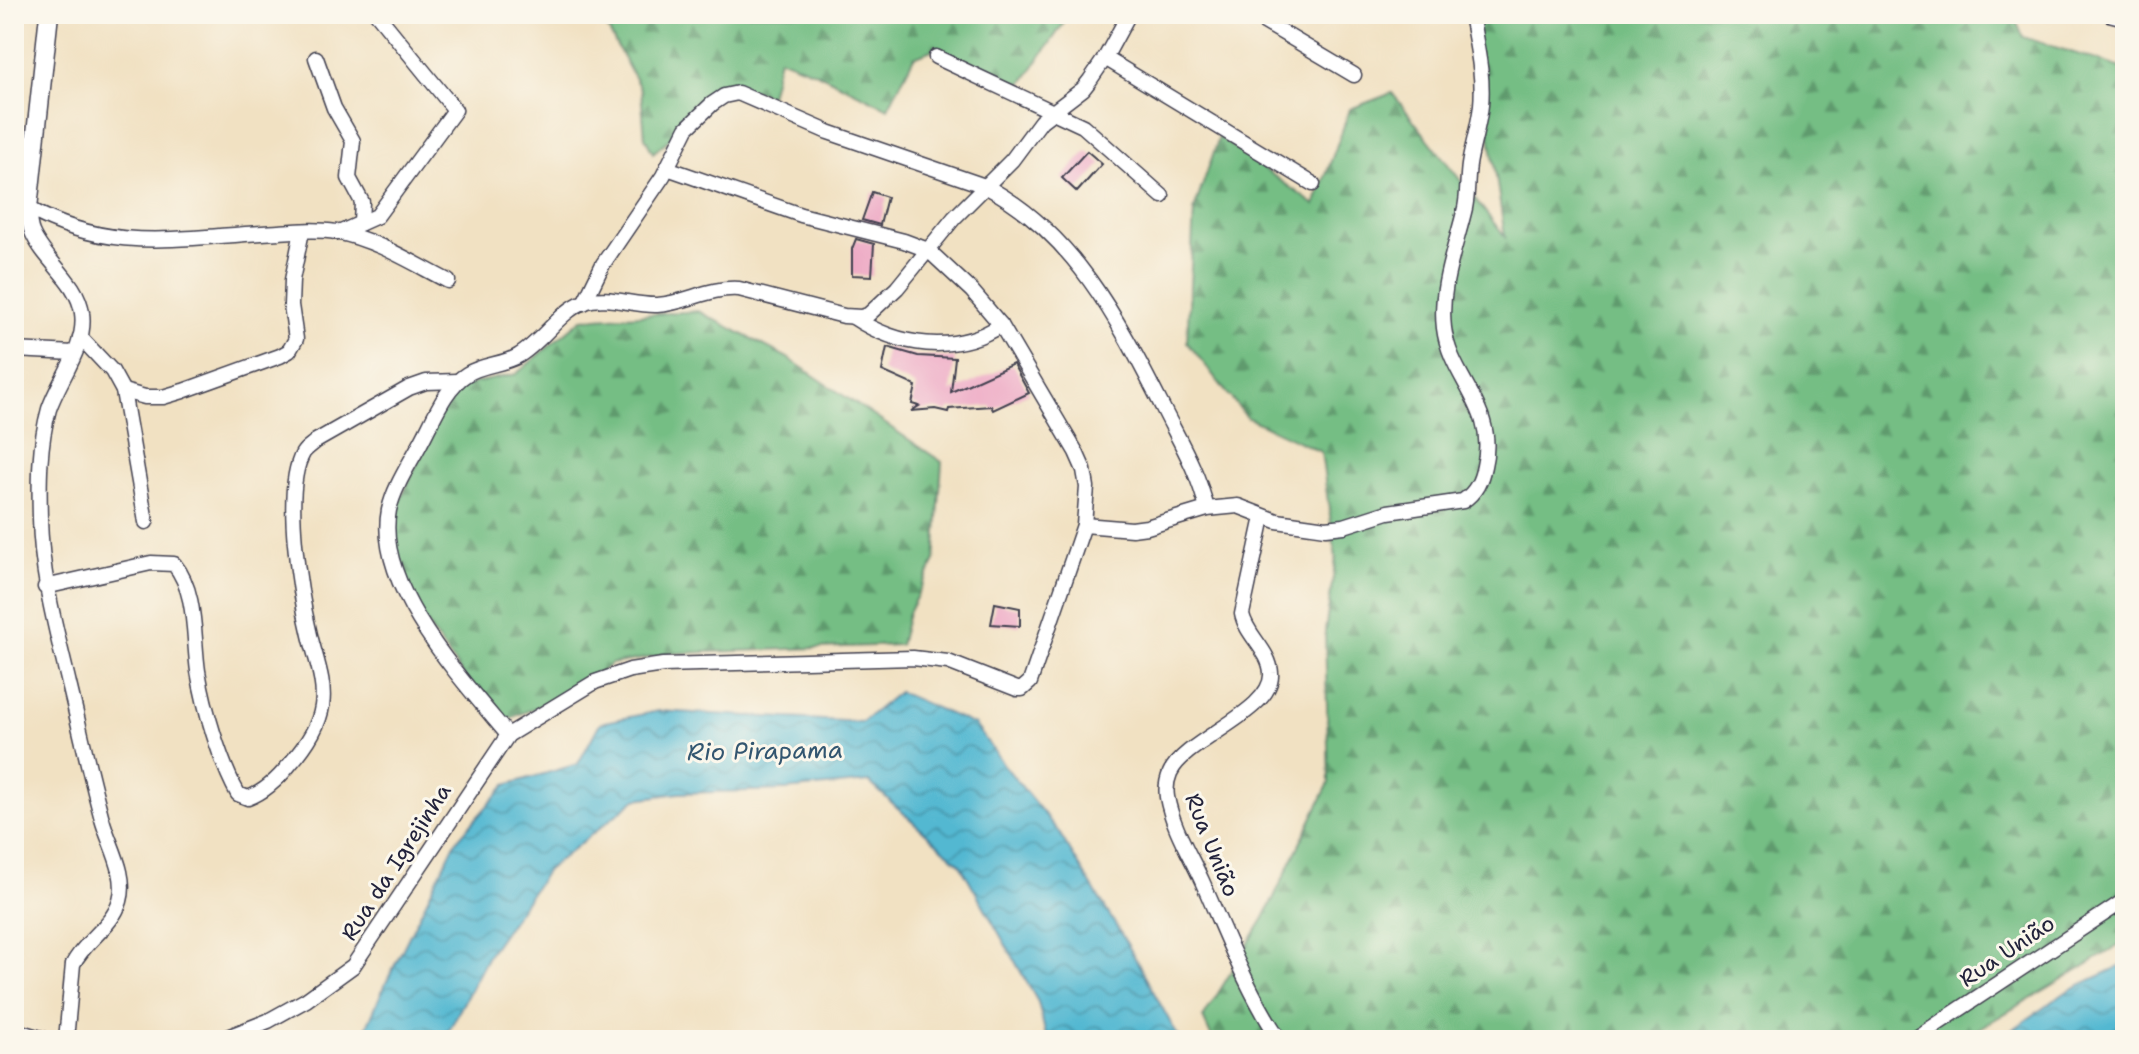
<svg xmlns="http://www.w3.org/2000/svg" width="2139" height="1054" viewBox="0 0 2139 1054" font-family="'Shantell Sans',sans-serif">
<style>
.forest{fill:url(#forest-firs);stroke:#4b7060;stroke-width:2}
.water{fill:url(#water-waves);stroke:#3a6d86;stroke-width:2}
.building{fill:#eda6c3}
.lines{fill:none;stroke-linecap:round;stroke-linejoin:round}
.minor-casing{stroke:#413f4f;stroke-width:17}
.tertiary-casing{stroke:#413f4f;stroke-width:21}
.minor{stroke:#fff;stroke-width:14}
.tertiary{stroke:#fff;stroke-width:18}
.labels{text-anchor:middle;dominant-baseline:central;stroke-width:6;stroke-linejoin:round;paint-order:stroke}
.street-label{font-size:22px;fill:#22223b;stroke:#fbf7ec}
.water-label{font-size:24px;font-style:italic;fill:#335670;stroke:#fbf7ec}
</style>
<defs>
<pattern id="forest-firs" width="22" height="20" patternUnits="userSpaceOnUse" patternTransform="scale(2)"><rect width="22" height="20" fill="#74be84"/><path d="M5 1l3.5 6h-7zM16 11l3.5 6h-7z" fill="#5f9a6d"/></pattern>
<pattern id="water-waves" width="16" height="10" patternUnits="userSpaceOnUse" patternTransform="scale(2)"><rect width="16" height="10" fill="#53b8d1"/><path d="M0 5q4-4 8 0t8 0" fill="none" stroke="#4495ab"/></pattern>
</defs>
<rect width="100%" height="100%" fill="#fbf7ec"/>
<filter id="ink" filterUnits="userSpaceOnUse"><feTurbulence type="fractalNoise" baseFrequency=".0125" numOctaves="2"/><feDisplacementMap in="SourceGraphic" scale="16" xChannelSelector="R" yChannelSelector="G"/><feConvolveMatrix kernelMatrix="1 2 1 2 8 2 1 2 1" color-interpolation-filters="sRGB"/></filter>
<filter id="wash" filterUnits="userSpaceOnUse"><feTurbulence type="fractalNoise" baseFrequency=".006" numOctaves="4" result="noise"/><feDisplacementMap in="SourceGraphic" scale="32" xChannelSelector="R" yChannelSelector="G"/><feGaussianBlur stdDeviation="1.8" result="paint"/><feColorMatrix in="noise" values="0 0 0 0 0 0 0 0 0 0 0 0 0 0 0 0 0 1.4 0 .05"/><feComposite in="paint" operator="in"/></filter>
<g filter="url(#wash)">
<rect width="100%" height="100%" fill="#f1e1c2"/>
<g class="forest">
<polygon points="586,14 1070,14 1022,84 994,76 939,47 914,57 888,108 815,72 779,58 770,96 734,84 695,104 674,135 653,153 645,138 641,90 607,28"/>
<polygon points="1474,14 2013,14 2023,37 2125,69 2125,942 1960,1040 1213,1040 1203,1018 1264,918 1329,783 1325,631 1336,558 1321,452 1246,417 1187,342 1194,210 1219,137 1315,205 1350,109 1392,93 1505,237 1472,16"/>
<polygon points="698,311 788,358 942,462 935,561 908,613 900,645 679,653 611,664 580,690 498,723 408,599 388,527 452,388 516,374 582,319"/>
</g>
<g class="water">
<polygon points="899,692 975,725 1004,765 1058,831 1129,947 1180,1040 1047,1040 1038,1002 960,864 869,782 784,790 679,793 636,799 547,870 490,952 444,1040 361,1040 384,987 456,841 506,785 578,764 600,723 659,711 862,722"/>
<polygon points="2125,964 2125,1040 1998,1040 2069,990"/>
</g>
<g id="blocks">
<g class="building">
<polygon points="1087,151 1102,164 1077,192 1062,178"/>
<polygon points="872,192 887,197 880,225 862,220"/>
<polygon points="856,239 874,244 872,276 852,275 852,249"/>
<polygon points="887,347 918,356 955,358 951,392 1013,364 1029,393 993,410 991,406 949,409 948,412 935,409 911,411 919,406 912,404 916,386 882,371"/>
<polygon points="995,603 1020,608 1020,626 991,624"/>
</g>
</g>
</g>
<g filter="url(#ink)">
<use href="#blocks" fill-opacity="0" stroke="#413f4f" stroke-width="2"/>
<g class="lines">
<g class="minor-casing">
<g id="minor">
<polyline points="1251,14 1354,75"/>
<polyline points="2109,14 2125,18"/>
<polyline points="936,57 1083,126 1162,196"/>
<polyline points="316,58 334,108 353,141 349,178 362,202 361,223"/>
<polyline points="1105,58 1313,184"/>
<path d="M28 208C29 216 29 225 32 232 44 261 78 281 82 313 87 346 59 379 49 409 39 444 39 482 40 518 41 575 56 629 69 684 80 729 90 775 102 819 109 845 128 874 120 901 112 927 85 940 73 964L66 1040"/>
<path d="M28 208C107 253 176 238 262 233 286 232 312 228 336 232 375 239 413 263 448 281"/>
<polyline points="339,233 377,216 455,110 377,14"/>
<path d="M584 303 603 264 663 176 687 128 712 104 724 96 738 93 828 132 985 186C1075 233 1119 322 1163 408 1181 444 1197 469 1207 509"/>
<path d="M853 317C898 347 955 355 1001 325"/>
<polyline points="80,337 112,371 123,391 146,522"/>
<polyline points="14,350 74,353"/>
<polyline points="123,391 145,397 163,397 183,391 280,356 289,351 296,339 291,305 292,280 302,231"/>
<path d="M1263 517 1242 614C1246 635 1270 651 1271 673 1274 712 1185 739 1170 773 1167 780 1166 790 1167 797 1172 826 1190 855 1202 881 1226 935 1247 991 1280 1040"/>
<path d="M1084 525 1132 529 1147 527 1207 509 1238 506 1277 521 1326 528 1344 526 1388 512 1463 501C1476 492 1481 481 1484 466 1498 408 1450 379 1444 328 1439 287 1456 247 1465 208 1468 194 1467 179 1469 165 1472 145 1479 126 1481 105 1484 74 1476 44 1471 14"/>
<path d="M45 587 151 563 174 564C197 592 193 637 198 671 204 707 220 762 238 794L248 798C264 792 279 778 290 764 304 748 319 728 322 706 326 683 315 657 310 635 300 594 282 490 303 453 306 448 312 445 316 441L409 388 426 382 458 381"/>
<path d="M508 735C463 681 374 586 389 510 394 487 409 465 420 444 433 421 444 388 467 374 483 364 502 365 518 356 542 342 560 311 584 302 607 294 633 306 657 305 688 303 707 287 739 289L844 316 861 317 868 315 897 288 954 218 1012 160 1041 121 1083 89 1090 80 1105 58 1129 14"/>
<polyline points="14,1030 47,1040"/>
<polyline points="220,1040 268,1021 306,1000 353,966 508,735 595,682 630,670 663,665 913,658 948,662 1017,689 1022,689 1030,682 1084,525 1087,487 1084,470 1076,452 1001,325 972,291 928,250 904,241 801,215 667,168"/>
<polyline points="1913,1040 2125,900"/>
</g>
</g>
<g class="tertiary-casing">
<polyline id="tertiary" points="14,206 28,208 49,14"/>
</g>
<use href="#minor" class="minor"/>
<use href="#tertiary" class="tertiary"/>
</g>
</g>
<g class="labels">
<g class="street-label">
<text transform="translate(1212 845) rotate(68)">Rua União</text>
<text transform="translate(396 862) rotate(-57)">Rua da Igrejinha</text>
<text transform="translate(2007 951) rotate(-34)">Rua União</text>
</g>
<g class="water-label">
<text transform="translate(765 751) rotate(-1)">Rio Pirapama</text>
</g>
</g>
<rect width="2139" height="1054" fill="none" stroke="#fbf7ec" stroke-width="48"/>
</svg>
